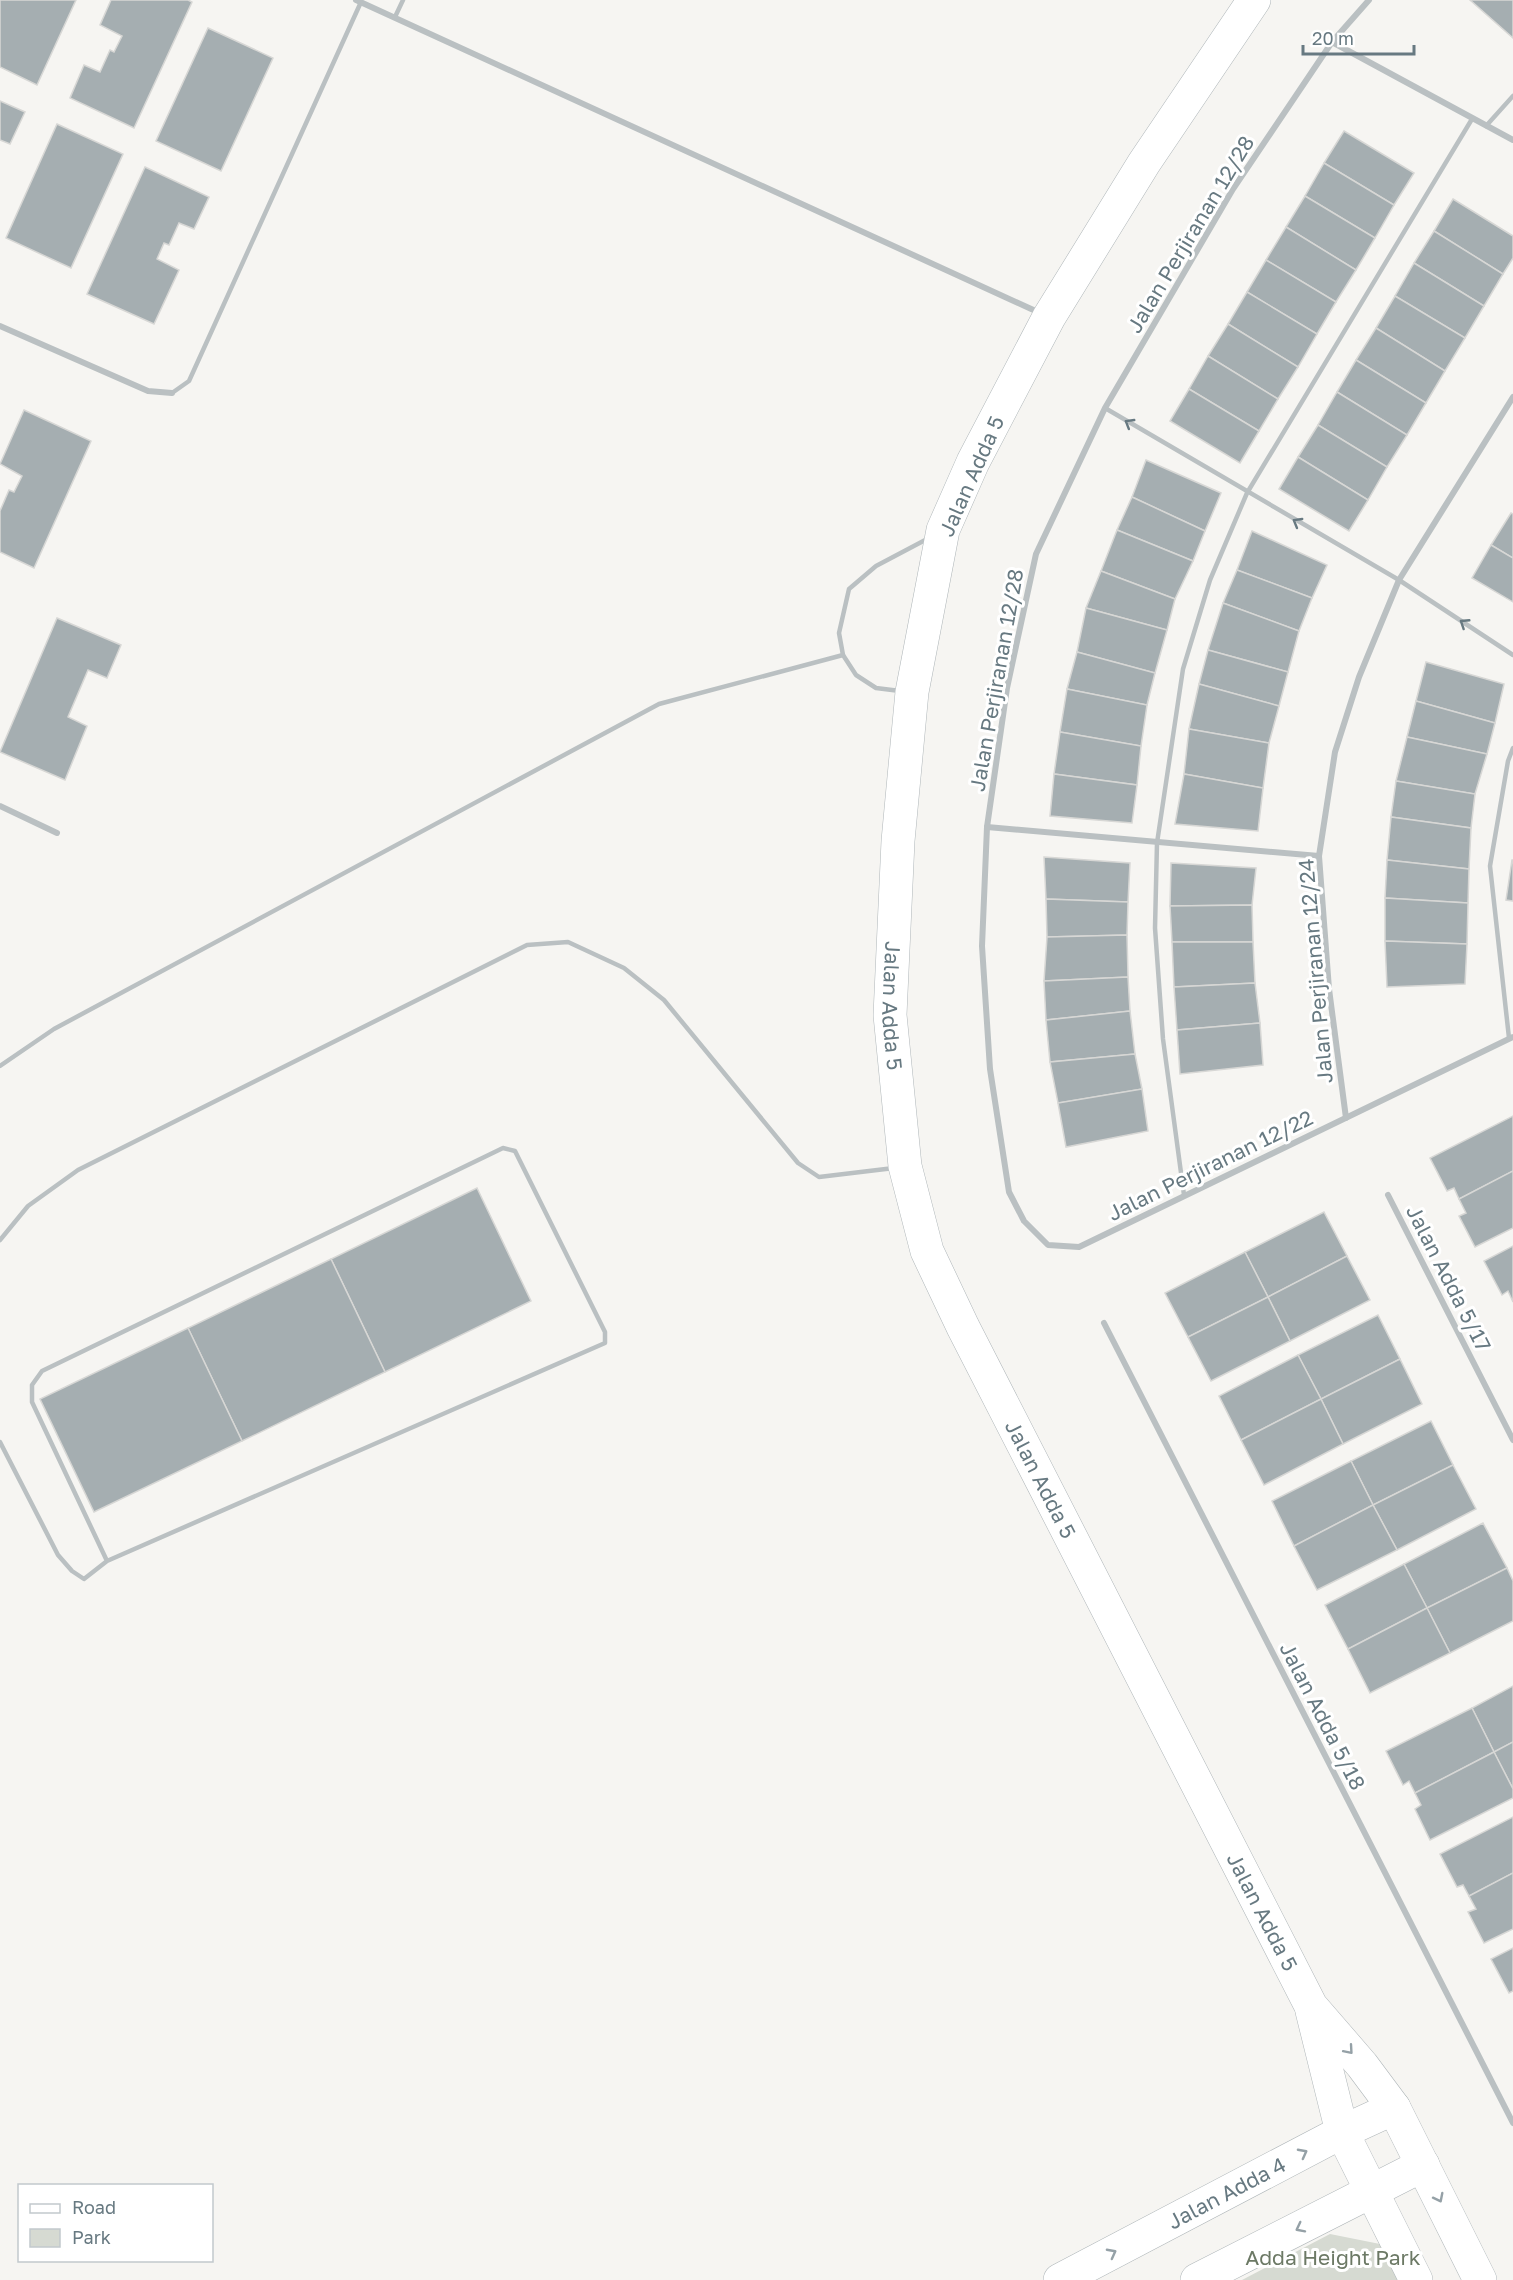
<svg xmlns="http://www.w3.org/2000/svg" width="1513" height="2280" viewBox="0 0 1513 2280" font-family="'Golos Text',sans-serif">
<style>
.green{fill:#d6dad2}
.building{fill:#a5aeb1;stroke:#d7d7d5;stroke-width:1.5}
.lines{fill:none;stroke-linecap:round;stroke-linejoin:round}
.secondary-casing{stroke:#afb6b9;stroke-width:34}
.lane{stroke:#bac0c2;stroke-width:4.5}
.street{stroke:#bac0c2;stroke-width:6}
.secondary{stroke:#fff;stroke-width:33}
.oneway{stroke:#677981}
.oneway2{stroke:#95a1a7}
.labels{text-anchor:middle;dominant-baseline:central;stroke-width:6;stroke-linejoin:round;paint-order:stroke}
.street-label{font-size:21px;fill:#677981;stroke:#fff}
.park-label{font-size:21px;fill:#6c7965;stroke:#fff}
</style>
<rect width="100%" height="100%" fill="#f6f5f2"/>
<polygon class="green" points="1330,2234 1385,2245 1403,2280 1242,2280"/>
<g class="building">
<polygon points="0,0 76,0 37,85 0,67"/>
<polygon points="111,0 188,0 192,2 134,128 70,98 84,65 100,72 110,50 114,52 122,36 100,25"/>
<polygon points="1470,0 1513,0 1513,38"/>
<polygon points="208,28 273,58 221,171 156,141"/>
<polygon points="0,101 25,112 10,144 0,140"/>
<polygon points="57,124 123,154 71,268 6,238"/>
<polygon points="1344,131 1414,173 1394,205 1324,163"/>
<polygon points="1324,163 1394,205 1375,238 1305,196"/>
<polygon points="145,167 209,197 194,229 179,223 169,245 164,243 157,259 179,270 154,324 87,294"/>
<polygon points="1305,196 1375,238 1356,270 1286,227"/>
<polygon points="1453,199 1513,236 1513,258 1503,274 1434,231"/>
<polygon points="1286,227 1356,270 1336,302 1266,260"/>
<polygon points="1434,231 1503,274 1484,306 1414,263"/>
<polygon points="1266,260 1336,302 1317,334 1247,292"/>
<polygon points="1414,263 1484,306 1465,338 1395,296"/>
<polygon points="1247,292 1317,334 1298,367 1228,324"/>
<polygon points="1395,296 1465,338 1445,371 1376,328"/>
<polygon points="1228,324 1298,367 1278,399 1208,356"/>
<polygon points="1376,328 1445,371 1426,403 1356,360"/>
<polygon points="1208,356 1278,399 1259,431 1189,389"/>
<polygon points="1356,360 1426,403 1407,435 1337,392"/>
<polygon points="1189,389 1259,431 1240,463 1170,421"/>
<polygon points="1337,392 1407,435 1387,467 1318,425"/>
<polygon points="24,410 91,441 34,568 0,552 0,511 9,490 14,492 22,476 0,464"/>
<polygon points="1318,425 1387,467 1368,500 1298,457"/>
<polygon points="1298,457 1368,500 1349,531 1279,489"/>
<polygon points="1146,460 1221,493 1205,531 1132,497"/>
<polygon points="1132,497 1205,531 1193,561 1117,530"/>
<polygon points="1511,513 1513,514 1513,558 1491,545"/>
<polygon points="1117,530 1193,561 1175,599 1101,571"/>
<polygon points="1252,531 1327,565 1312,598 1237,570"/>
<polygon points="1491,545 1513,558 1513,602 1472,578"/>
<polygon points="1237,570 1312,598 1299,631 1223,603"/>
<polygon points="1101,571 1175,599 1167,630 1086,608"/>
<polygon points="1223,603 1299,631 1288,672 1208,650"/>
<polygon points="1086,608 1167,630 1155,673 1077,652"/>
<polygon points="57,618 121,645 107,678 88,670 68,717 87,726 65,780 0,752"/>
<polygon points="1208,650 1288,672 1279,706 1199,684"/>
<polygon points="1077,652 1155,673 1147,705 1067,689"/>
<polygon points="1426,662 1504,684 1495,723 1416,701"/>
<polygon points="1199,684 1279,706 1269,743 1189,729"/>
<polygon points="1067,689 1147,705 1141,746 1060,732"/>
<polygon points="1416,701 1495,723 1487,754 1407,737"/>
<polygon points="1189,729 1269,743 1263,788 1184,774"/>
<polygon points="1060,732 1141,746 1137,785 1054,774"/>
<polygon points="1407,737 1487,754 1475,794 1396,781"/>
<polygon points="1054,774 1137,785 1132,823 1050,816"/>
<polygon points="1184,774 1263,788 1258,831 1175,824"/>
<polygon points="1396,781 1475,794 1471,828 1391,817"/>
<polygon points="1391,817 1471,828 1469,869 1387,860"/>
<polygon points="1044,857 1130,863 1128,902 1046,899"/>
<polygon points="1387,860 1469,869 1468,903 1385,898"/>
<polygon points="1512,860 1513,860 1513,901 1506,900"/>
<polygon points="1171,863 1256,868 1252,905 1170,906"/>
<polygon points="1385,898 1468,903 1467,944 1385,941"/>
<polygon points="1046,899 1128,902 1127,935 1047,937"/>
<polygon points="1252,905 1253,942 1172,942 1170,906"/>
<polygon points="1127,935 1128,977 1044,981 1047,937"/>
<polygon points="1385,941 1467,944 1465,984 1387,987"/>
<polygon points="1172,942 1253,942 1255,983 1174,987"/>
<polygon points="1128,977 1130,1011 1046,1020 1044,981"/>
<polygon points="1255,983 1260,1023 1177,1030 1174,987"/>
<polygon points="1130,1011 1135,1054 1050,1062 1046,1020"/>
<polygon points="1260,1023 1263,1065 1180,1074 1177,1030"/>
<polygon points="1135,1054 1142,1089 1058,1103 1050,1062"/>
<polygon points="1142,1089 1148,1131 1066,1147 1058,1103"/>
<polygon points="1513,1116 1513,1171 1459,1199 1454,1188 1447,1191 1430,1158"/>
<polygon points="1513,1171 1513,1228 1475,1247 1459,1216 1466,1213 1459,1199"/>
<polygon points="477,1188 531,1301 385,1372 331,1259"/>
<polygon points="1324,1212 1347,1256 1268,1297 1245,1252"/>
<polygon points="1513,1246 1513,1302 1508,1291 1502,1295 1484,1261"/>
<polygon points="1245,1252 1268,1297 1188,1337 1165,1293"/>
<polygon points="1347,1256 1370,1300 1290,1341 1268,1297"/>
<polygon points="331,1259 385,1372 242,1441 188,1328"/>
<polygon points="1268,1297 1290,1341 1211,1381 1188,1337"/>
<polygon points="1378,1315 1400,1359 1321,1399 1298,1355"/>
<polygon points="188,1328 242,1441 94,1512 40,1399"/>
<polygon points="1298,1355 1321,1399 1241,1440 1219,1396"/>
<polygon points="1400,1359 1422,1404 1343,1444 1321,1399"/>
<polygon points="1321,1399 1343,1444 1264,1485 1241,1440"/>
<polygon points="1431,1421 1453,1465 1373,1505 1351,1461"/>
<polygon points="1351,1461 1373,1505 1294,1546 1272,1501"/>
<polygon points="1453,1465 1476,1509 1397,1550 1373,1505"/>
<polygon points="1373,1505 1397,1550 1317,1590 1294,1546"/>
<polygon points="1483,1523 1507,1568 1427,1608 1404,1564"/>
<polygon points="1404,1564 1427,1608 1348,1649 1325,1605"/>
<polygon points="1507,1568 1513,1581 1513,1621 1450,1653 1427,1608"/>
<polygon points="1427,1608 1450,1653 1370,1693 1348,1649"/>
<polygon points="1513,1686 1513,1742 1494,1752 1472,1708"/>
<polygon points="1472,1708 1494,1752 1415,1793 1409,1781 1403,1785 1386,1751"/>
<polygon points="1513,1742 1513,1789 1494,1752"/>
<polygon points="1494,1752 1513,1789 1513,1798 1430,1840 1415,1809 1421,1805 1415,1793"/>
<polygon points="1513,1817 1513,1873 1469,1896 1463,1885 1457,1887 1440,1854"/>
<polygon points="1513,1873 1513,1929 1484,1943 1468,1912 1476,1909 1469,1896"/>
<polygon points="1513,1948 1513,1991 1509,1993 1491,1959"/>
</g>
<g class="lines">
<g class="secondary-casing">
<g id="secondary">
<path id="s1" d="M1254 0 1144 163 1049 317 973 462 943 530 912 692 898 841 890 1015 905 1166 927 1251 963 1327 1311 2006 1362 2065 1394 2108 1480 2280"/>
<polyline points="1312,2011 1342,2132 1416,2280"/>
<path id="s2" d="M1060 2280 1342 2132 1394 2108"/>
<polyline points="1197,2280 1423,2165"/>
</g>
</g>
<g class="lane">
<polyline points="395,17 403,0"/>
<polyline points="1486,126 1513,96"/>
<polyline points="172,393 189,381 361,2"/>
<polyline points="1105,408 1399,580 1513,655"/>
<polyline points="900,691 876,688 856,675 843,655 839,633 849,589 876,566 929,538"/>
<polyline points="1509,1038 1490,866 1508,761 1513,748"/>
<polyline points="0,1066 54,1029 659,704 843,655"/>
<polyline points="1184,1195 1163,1039 1155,928 1157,843 1183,669 1210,580 1247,493 1472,119"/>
<polyline points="0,1240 28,1206 78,1170 527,945 568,942 624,968 664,1000 798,1163 819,1177 894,1168"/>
<polyline points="0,1442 58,1555 72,1571 84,1579 107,1561 605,1343 605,1332 515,1151 503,1148 42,1371 32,1385 32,1402 107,1561"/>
</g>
<g class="street">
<polyline points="356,0 1040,313"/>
<polyline points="1369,0 1332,42 1233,189 1105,408 1036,554 1007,688 987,827 982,946 990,1069 1009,1192 1024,1221 1048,1245 1079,1247 1513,1037"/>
<polyline points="1332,42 1513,140"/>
<polyline points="0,326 148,391 172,393"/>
<polyline points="0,806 57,833"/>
<polyline points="987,827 1319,856"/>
<polyline points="1346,1118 1329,989 1319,856 1335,752 1359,677 1399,580 1513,397"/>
<polyline points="1388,1195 1513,1440"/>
<polyline points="1104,1323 1513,2123"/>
</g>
<use href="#secondary" class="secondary"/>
</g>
<defs><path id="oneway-chevron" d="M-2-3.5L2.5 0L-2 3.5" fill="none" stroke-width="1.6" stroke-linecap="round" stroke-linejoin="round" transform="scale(1.5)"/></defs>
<g class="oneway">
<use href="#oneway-chevron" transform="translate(1129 423) rotate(-149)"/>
<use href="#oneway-chevron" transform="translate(1297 522) rotate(-150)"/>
<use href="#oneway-chevron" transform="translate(1464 623) rotate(-147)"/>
</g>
<g class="oneway2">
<use href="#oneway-chevron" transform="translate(1349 2050) rotate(49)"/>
<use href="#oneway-chevron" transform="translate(1303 2153) rotate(-28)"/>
<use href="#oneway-chevron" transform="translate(1439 2198) rotate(63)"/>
<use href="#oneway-chevron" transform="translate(1300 2228) rotate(153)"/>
<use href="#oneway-chevron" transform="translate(1112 2253) rotate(-28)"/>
</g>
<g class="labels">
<g class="street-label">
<text transform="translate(1190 234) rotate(-59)">Jalan Perjiranan 12/28</text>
<text transform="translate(971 476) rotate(-66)">Jalan Adda 5</text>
<text transform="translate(996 680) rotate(-80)">Jalan Perjiranan 12/28</text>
<text transform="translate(1315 971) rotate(-95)">Jalan Perjiranan 12/24</text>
<text stroke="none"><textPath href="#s1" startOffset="1095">Jalan Adda 5</textPath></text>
<text transform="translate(1210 1165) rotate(-26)">Jalan Perjiranan 12/22</text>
<text transform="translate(1449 1278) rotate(63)">Jalan Adda 5/17</text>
<text stroke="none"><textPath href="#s1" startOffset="1599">Jalan Adda 5</textPath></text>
<text transform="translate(1323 1716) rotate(63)">Jalan Adda 5/18</text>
<text stroke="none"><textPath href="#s1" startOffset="2085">Jalan Adda 5</textPath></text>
<text stroke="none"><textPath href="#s2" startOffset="188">Jalan Adda 4</textPath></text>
</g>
<g class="park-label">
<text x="1333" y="2257">Adda Height Park</text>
</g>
</g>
<rect x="18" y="2184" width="195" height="78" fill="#ffffff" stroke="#c2c9cd" stroke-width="1.5"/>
<rect x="30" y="2204" width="30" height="9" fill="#ffffff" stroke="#c2c9cd" stroke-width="1.5"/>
<text x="72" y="2214" font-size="18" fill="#677981">Road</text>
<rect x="30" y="2229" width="30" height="18" fill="#d6dad2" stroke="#c2c9cd" stroke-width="1.5"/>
<text x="72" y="2244" font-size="18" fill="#677981">Park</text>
<path d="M1303 45v9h111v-9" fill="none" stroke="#677981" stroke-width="3"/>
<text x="1312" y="45" font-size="18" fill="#677981" stroke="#ffffff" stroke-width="4.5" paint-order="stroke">20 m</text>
</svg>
